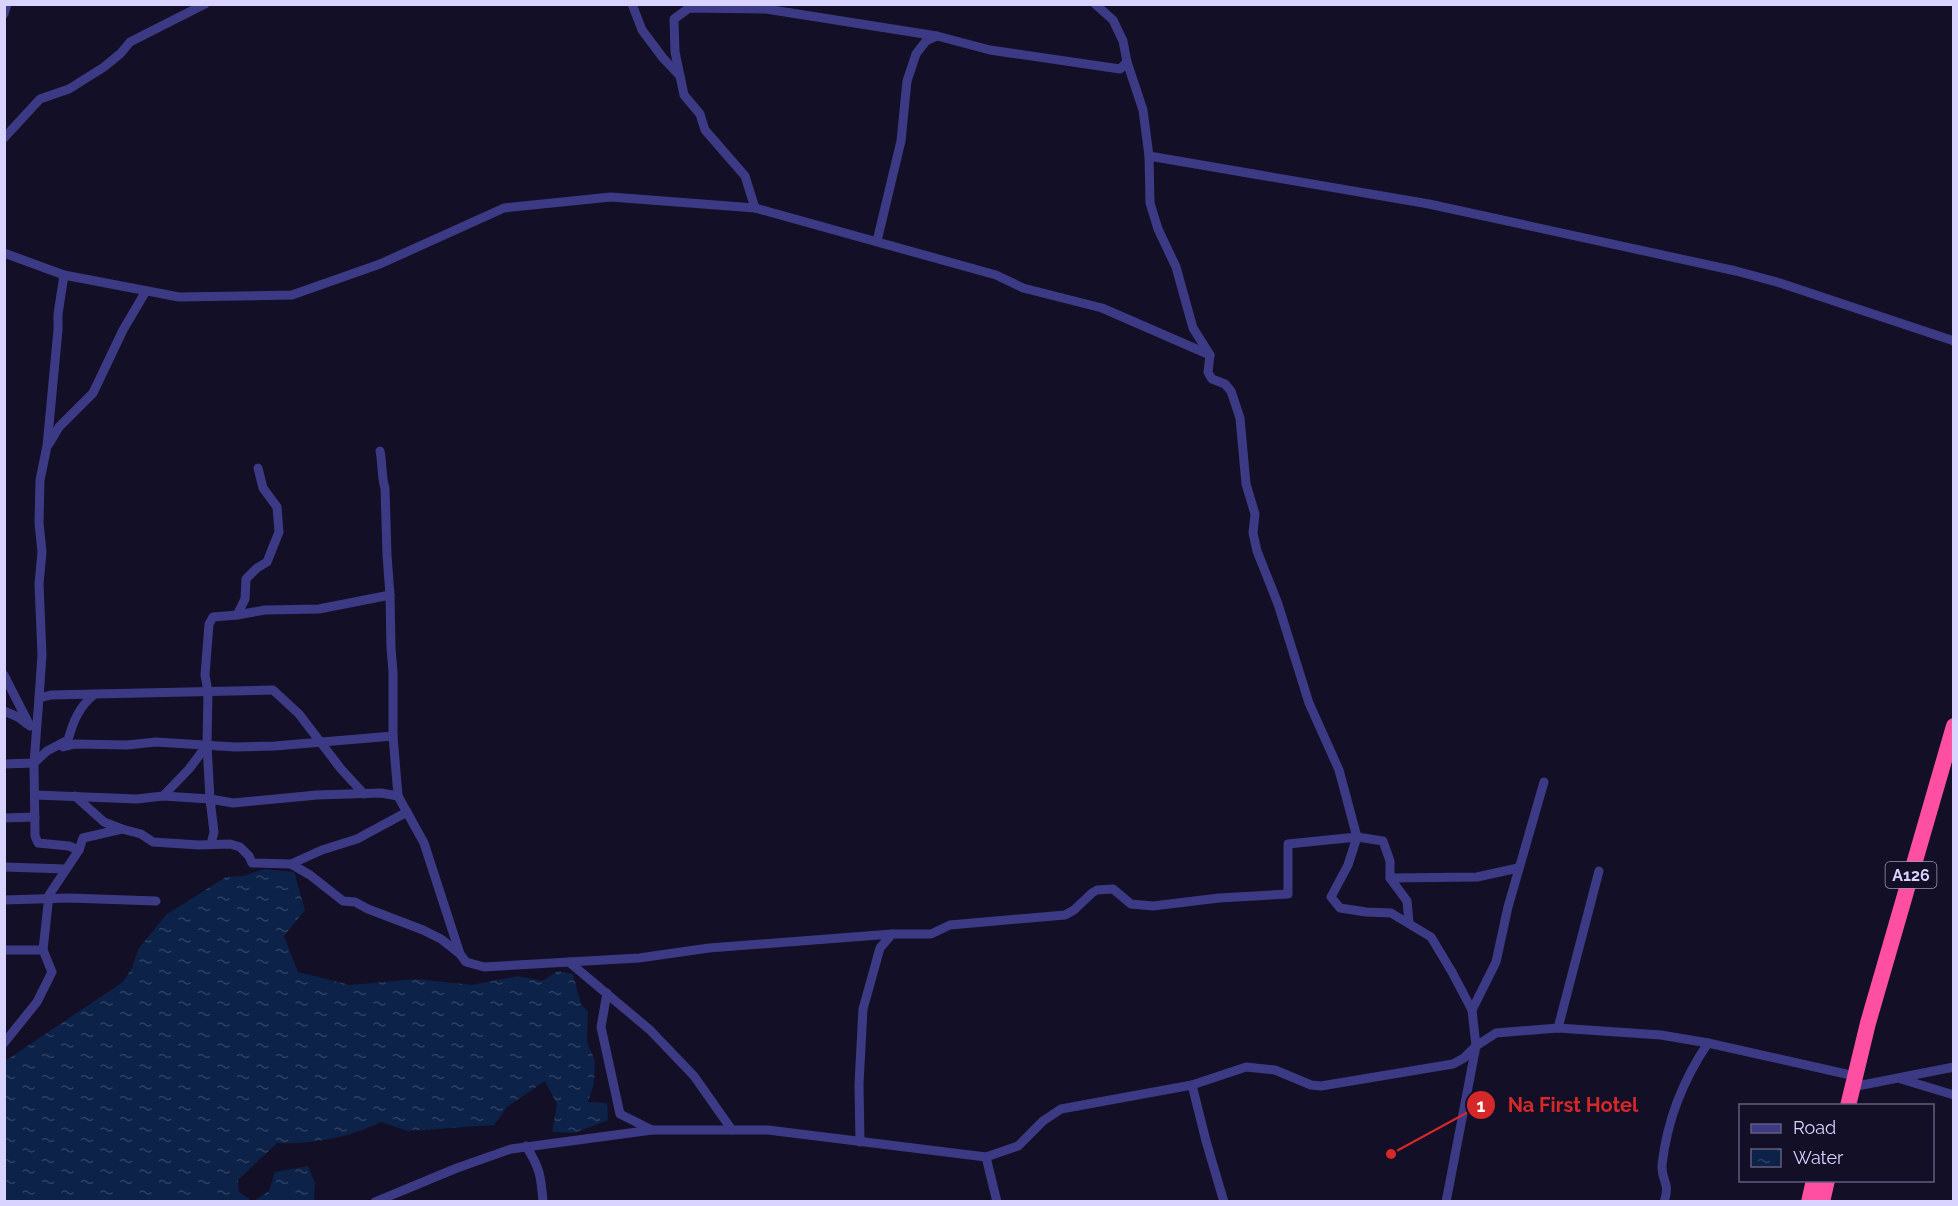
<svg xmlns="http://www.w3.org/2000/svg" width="1958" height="1206" viewBox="0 0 1958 1206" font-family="Raleway,sans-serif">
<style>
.water{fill:url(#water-ripples)}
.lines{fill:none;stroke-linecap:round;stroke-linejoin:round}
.street{stroke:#3d3a85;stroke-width:9}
.highway{stroke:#ff4fa3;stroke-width:16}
.labels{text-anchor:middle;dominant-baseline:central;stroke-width:5;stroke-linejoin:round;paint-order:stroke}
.shield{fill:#130f26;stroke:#9e99be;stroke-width:1.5}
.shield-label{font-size:16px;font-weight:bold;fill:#d9d4ff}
.leader{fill:none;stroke:#d62828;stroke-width:2}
.callout-dot{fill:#d62828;stroke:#130f26;stroke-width:2}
.mark-label{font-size:18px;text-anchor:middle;font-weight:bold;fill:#fff}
.callout-label{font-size:20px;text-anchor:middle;font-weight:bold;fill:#d62828;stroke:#130f26;stroke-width:5;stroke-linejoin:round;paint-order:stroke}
</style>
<defs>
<pattern id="water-ripples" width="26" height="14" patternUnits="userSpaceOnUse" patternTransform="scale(1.5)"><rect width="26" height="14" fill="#0c2248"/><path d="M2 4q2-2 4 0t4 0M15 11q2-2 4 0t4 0" fill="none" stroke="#2f4163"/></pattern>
</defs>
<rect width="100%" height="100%" fill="#130f26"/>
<g class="water">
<path d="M264 869 294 872 305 910 284 936 298 972 350 985 416 979 472 985 518 976 542 981 558 971 573 974 581 1004 588 1012 587 1042 595 1061 594 1083 588 1102 607 1103 608 1120 574 1133 552 1132 557 1104 545 1081 507 1107 494 1125 408 1131 381 1122C351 1137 310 1145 277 1143L238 1180 239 1192 252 1201H5V1061L123 982 132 968 139 948 167 914 226 877 243 876Z"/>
<polygon points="308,1166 315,1183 314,1201 254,1201 269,1191 275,1172"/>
</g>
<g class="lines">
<g class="street">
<polyline points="632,4 642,30 663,58 680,76"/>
<polyline points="1095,4 1113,20 1123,41 1127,62 1143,110 1149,156 1429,204 1736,271 1780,283 1954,341"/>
<polyline points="4,14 7,4"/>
<polyline points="4,138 40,99 69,89 104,67 121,53 130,42 205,4"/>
<polyline points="1149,156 1150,203 1158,229 1176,267 1193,328 1210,355 1208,372 1210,376 1212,379 1225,384 1231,391 1240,418 1246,484 1255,514 1253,533 1257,551 1278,604 1309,703 1339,770 1357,837 1348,865 1331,897 1340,908 1366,912 1391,913 1431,937 1452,972 1472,1010 1476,1046 1446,1202"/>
<polyline points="755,208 745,176 705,130 700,114 684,95 675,52 674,19 689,8 766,9 937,36"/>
<polyline points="877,241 901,141 907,81 916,54 926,41 937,36 990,50 1120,69 1127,62"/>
<polyline points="4,253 64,275 179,297 292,295 380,264 504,208 611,197 755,208 996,275 1023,288 1102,308 1210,355"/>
<polyline points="49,444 59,427 93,393 123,330 146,291"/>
<path d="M380 451C382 459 382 482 385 488L387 555 390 595 391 648 393 672V736L398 796"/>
<polyline points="237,615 265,610 319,609 390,595"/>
<polyline points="4,675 30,726"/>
<polyline points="39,698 42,655 39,584 42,552 39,523 40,480 47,446 58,330 58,314 64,275"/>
<polyline points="4,711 18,717 27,724"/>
<polyline points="63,747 75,744 127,745 156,742 235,747 275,746 393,736"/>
<path d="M4 764 34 763 47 751 68 740C73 722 79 706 95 694L273 690 299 714 341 769 364 794"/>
<polyline points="35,795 137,799 163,796 210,799 207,745 208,692 205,675 209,624 213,617 237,615 245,599 246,579 257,568 267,562 279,532 277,507 263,488 258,468"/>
<polyline points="75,796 104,822 122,829"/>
<polyline points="163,796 189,769 207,745"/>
<polyline points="4,818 35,817"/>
<polyline points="211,844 214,832 210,799 233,803 317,795 381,793 398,796 424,843 460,954 466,962 484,967 639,958 709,948 892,934"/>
<polyline points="79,850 83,838 122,829 141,834 153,842 199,845 230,844 240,847 249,856 252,863 291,864 310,875 343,901 355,902 368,909 423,930 441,939 460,954"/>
<polyline points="291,864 322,850 357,839 407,812"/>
<polyline points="4,867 66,869"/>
<polyline points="1390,878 1477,877 1518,868"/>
<polyline points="4,900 69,898 156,901"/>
<polyline points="4,950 43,950"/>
<polyline points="569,962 650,1030 694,1076 732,1130"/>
<polyline points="607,993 601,1027 620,1114 652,1130"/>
<polyline points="1472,1010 1496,962 1508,907 1544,782"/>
<polyline points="1558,1028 1599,871"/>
<polyline points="4,1043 37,1002 52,972 43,950 49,895 79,850 69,846 38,843 35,836 34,763 39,698 51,695 95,694"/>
<polyline points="1901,1079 1954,1095"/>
<polyline points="1192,1085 1206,1141 1224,1202"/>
<polyline points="1852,1087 1954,1067"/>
<polyline points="860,1142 859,1084 863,1009 880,948 892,934 931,934 950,925 1065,915 1074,910 1092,893 1097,890 1113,889 1131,904 1153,906 1219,898 1288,894 1288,844 1357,837 1383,841 1390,861 1390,878 1407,901 1409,923"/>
<path d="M526 1146C540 1168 541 1176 543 1202"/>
<polyline points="986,1157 997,1202"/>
<polyline points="375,1202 457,1168 511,1149 652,1130 768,1130 986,1157 1018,1146 1043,1121 1061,1109 1192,1085 1246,1067 1275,1070 1311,1085 1321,1086 1453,1064 1464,1058 1476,1046 1496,1033 1558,1028 1661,1035 1708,1043 1846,1074"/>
<path d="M1664 1202C1671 1182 1661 1181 1662 1165 1667 1120 1683 1080 1708 1043"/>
</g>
<g class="highway">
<polyline points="1848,1106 1868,1023 1954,726"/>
<polyline points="1809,1202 1814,1180"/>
<polyline points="1822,1202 1827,1180"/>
</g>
</g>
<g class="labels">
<rect class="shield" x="1885.5" y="862" width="51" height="26" rx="4.5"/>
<g class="shield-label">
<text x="1911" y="875">A126</text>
</g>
</g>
<path class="leader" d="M1391 1154L1481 1105"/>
<g class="callout-dot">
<circle cx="1391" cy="1154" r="6"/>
<circle cx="1481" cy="1105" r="15"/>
</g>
<g class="mark-label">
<text x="1481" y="1112">1</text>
</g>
<g class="callout-label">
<text x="1573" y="1112">Na First Hotel</text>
</g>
<rect width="1958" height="1206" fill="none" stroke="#d9d4ff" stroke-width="12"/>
<rect x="1739" y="1104" width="195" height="78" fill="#130f26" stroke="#625e7d" stroke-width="1.5"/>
<rect x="1751" y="1124" width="30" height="9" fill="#3d3a85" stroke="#625e7d" stroke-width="1.5"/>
<text x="1793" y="1134" font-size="18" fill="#d9d4ff">Road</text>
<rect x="1751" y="1149" width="30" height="18" fill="url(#water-ripples)" stroke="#625e7d" stroke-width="1.5"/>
<text x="1793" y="1164" font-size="18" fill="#d9d4ff">Water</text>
</svg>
